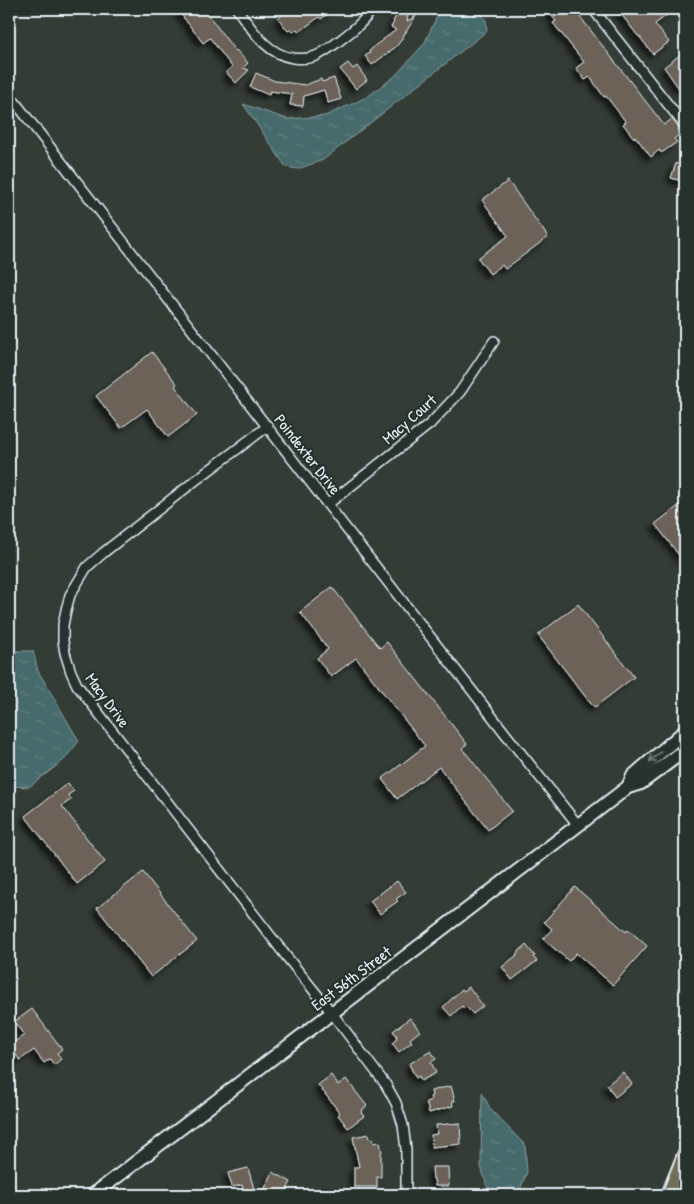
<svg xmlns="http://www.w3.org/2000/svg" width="694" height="1204" viewBox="0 0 694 1204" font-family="'Patrick Hand',sans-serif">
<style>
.water{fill:url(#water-ripples);stroke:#87a0a4}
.building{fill:#6d6259;stroke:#e8f1f8;filter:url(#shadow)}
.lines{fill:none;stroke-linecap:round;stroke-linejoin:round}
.street-casing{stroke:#e8f1f8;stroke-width:12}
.secondary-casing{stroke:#e8f1f8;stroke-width:16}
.primary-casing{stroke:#e8f1f8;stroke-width:18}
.street{stroke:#26332d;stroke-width:9}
.secondary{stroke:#26332d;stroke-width:12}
.primary{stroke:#706e59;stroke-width:14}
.oneway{stroke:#6a7674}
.labels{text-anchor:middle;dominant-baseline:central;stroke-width:4.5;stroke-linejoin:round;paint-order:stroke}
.street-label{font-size:16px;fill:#e8f1f8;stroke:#26332d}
</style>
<defs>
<pattern id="water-ripples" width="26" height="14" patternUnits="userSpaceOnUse" patternTransform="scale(1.25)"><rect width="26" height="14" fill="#476a6c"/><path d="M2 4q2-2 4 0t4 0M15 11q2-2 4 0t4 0" fill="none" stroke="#628082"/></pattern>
<filter id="shadow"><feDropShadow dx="-4.5" dy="4.5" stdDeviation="2.5" flood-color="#0009"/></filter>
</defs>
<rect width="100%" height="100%" fill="#343c36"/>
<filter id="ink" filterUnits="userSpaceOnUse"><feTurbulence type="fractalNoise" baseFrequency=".02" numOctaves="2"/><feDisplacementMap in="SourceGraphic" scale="10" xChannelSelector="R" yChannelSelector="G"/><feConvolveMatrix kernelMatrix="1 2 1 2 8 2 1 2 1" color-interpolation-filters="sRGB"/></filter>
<g filter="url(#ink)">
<g class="water">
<polygon points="439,9 478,9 486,20 487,31 323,160 298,169 286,167 243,104 287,119 325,116 367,97 395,76 424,44 439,12"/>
<polygon points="9,651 33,651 38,671 79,741 64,760 29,787 12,786 9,781"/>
<polygon points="482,1093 491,1110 525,1145 527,1172 518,1195 495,1195 487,1186 481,1167"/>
</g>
<g class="building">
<polygon points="177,9 204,9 235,51 236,50 248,63 243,68 249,70 236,83 226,72 232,67 210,38 203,43"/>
<polygon points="290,9 334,9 321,19 319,17 299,32 297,29 293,32 291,29 288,31 278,18"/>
<polygon points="401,9 409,9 407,21 416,16 397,46 372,65 365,56 370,53 369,51 373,48 373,47 396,30 391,27 394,22 393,21"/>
<polygon points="546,9 574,9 664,125 672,119 681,130 682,132 674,139 677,142 663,152 660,152 659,150 651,157 635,136 634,138 623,124 626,122 606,96 604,97 590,77 585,80 576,68 584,62 553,23 556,21"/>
<polygon points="617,9 675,9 655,24 669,42 653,54 639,36 638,36"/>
<polygon points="685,51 685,86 680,90 664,67"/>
<polygon points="348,63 353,69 357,66 367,80 356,89 340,69"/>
<polygon points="256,73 275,81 305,85 321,79 322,82 334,78 341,99 328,103 324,90 304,96 303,106 290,105 292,94 270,91 269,95 250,87"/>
<polygon points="676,163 685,167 685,182 671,178"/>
<polygon points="508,181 548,237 505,269 502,265 490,274 478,258 508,236 482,200"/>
<polygon points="152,352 177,384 175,386 197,415 168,437 147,409 121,428 96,396"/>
<polygon points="685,501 685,563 655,524"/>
<polygon points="332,587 380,648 387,642 467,744 462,748 512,811 488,830 439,767 397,799 382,779 425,746 356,658 331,677 317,658 328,649 300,612"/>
<polygon points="578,604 634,677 595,707 591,704 538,635"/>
<polygon points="68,783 74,791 68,795 72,799 62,806 105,862 77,884 25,816"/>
<polygon points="143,872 197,941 151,977 97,908"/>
<polygon points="397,881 406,892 396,899 398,901 380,914 370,901"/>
<polygon points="575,887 626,932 628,929 647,946 613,985 576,953 569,961 543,939 552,929 544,922"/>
<polygon points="526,945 535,956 533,957 537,961 512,980 502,967 517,955 516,954"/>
<polygon points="469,987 483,1006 473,1014 466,1007 464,1009 462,1006 451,1016 443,1007 462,989 464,991"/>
<polygon points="32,1009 62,1049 57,1053 61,1059 54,1065 50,1059 44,1063 34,1050 20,1060 9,1046 24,1035 14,1022"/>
<polygon points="410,1018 420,1031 410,1039 412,1042 399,1052 392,1043 397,1039 396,1037 397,1036 393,1031"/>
<polygon points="431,1051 436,1059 431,1062 436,1073 421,1081 419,1076 416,1078 409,1064"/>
<polygon points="623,1072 632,1084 615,1097 607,1085"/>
<polygon points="331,1075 338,1085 346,1079 367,1106 362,1110 363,1111 361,1113 364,1116 348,1128 338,1115 340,1113 318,1085"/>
<polygon points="451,1086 455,1101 452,1101 453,1106 429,1113 426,1102 431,1100 430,1097 432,1096 431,1091"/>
<polygon points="460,1123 461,1144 432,1147 431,1135 437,1134 436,1125"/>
<polygon points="369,1134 370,1139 373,1138 374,1143 380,1142 382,1152 381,1153 381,1177 377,1177 377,1187 354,1187 354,1167 359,1167 353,1137"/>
<polygon points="432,1167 448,1167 449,1186 435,1186 434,1179 433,1179"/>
<polygon points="248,1168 254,1189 244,1192 242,1185 232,1187 228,1173"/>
<polygon points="273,1172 291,1182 284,1195 275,1195 264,1190"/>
</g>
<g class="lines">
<g class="street-casing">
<g id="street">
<path d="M237 9C252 29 266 54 293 58 301 59 309 59 316 56 325 52 332 46 339 41 352 31 364 22 372 9"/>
<polyline points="593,9 685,126"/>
<polyline points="15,102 508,737 578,825"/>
<polyline points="268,426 196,480 103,553 87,567 70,595 66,610 63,625 63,641 65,653 71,672 77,685 286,956 332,1013 386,1085 396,1103 403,1125 406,1149 406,1195"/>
<polyline points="328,504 430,424 460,392 494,341"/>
</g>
</g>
<g class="secondary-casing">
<g id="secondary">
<polyline points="628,787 633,776 685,731"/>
<polyline points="93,1195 628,787 641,783 685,750"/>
</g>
</g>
<g class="primary-casing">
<polyline id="primary" points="669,1195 685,1155"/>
</g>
<use href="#street" class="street"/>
<use href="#secondary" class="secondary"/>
<use href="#primary" class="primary"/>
</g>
<defs><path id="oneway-shaft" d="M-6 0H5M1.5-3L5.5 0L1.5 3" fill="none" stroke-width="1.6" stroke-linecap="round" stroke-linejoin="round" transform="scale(1.25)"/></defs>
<use class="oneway" href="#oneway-shaft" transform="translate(655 757) rotate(139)"/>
</g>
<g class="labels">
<g class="street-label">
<text transform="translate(409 419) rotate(-41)">Macy Court</text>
<text transform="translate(308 454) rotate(52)">Poindexter Drive</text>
<text transform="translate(108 700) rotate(54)">Macy Drive</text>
<text transform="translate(351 978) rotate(-37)">East 56th Street</text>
</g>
</g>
<rect width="694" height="1204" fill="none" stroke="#26332d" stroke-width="30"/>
<rect x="15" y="15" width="664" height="1174" fill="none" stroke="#e8f1f8" stroke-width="2" filter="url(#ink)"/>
</svg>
